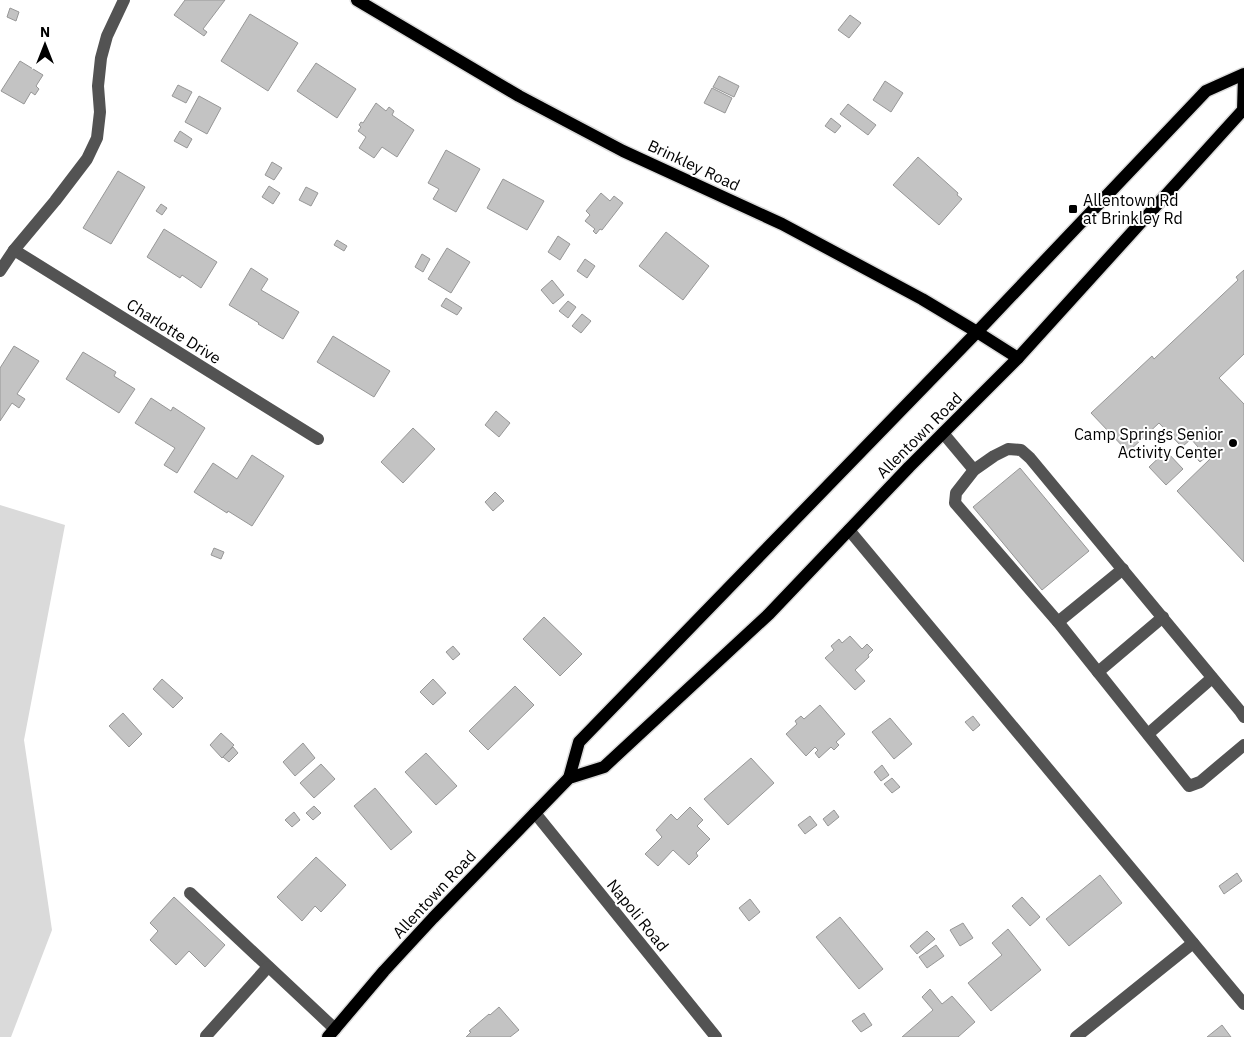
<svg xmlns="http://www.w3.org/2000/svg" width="1244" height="1037" viewBox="0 0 1244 1037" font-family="'IBM Plex Sans',sans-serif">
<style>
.green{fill:#dadada}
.building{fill:#c3c3c3;stroke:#979797}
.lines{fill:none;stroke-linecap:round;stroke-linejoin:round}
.major-casing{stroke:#dbdbdb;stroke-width:15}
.minor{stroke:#535353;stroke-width:12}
.major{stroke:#000;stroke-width:12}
.poi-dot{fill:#000;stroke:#fff;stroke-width:2}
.labels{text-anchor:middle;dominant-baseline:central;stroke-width:4;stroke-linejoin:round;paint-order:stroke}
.street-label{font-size:16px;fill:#000;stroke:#fff}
.poi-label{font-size:16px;fill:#000;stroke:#fff;text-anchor:start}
</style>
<rect width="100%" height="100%" fill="#fff"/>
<polygon class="green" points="0,505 65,525 24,740 52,930 11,1037 0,1037"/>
<g class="building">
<polygon points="185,0 225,0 203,29 207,32 204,36 174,15"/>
<polygon points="10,8 19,12 16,21 7,17"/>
<polygon points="250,14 298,43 268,91 221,61"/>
<polygon points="850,15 861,23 849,38 838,30"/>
<polygon points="20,61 43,75 36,86 39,89 35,95 31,92 24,104 1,91"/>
<polygon points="316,63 356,89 337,118 297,91"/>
<polygon points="719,76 739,86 734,97 713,87"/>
<polygon points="885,81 903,93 891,112 873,100"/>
<polygon points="178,85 192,92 186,103 172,96"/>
<polygon points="712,88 732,98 725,113 704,103"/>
<polygon points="199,96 221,108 207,134 185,122"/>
<polygon points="376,103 386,111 389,107 394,111 392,115 414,130 397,157 382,147 374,158 359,148 366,137 358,131 361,127 359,125 361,122 363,123"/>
<polygon points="848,104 876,125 868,135 840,114"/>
<polygon points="831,118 841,126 835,133 825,126"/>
<polygon points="180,131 192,139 187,148 174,141"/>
<polygon points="446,150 480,169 456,212 433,199 439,189 428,183"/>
<polygon points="918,157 958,193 957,195 962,199 939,225 893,185"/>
<polygon points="272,162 282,168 274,180 265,175"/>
<polygon points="118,171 145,187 111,244 83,228"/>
<polygon points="503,179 544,201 527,230 487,208"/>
<polygon points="269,186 280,193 273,204 262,197"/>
<polygon points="306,187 318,193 311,206 299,200"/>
<polygon points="601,193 610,201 614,196 623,203 602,230 600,229 596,234 593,231 595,229 585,221 590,215 586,211"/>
<polygon points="161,204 167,208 162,215 156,211"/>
<polygon points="164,229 217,262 201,288 182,275 180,278 147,257"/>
<polygon points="666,232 709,266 683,300 639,266"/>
<polygon points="558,236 570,244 560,260 548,252"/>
<polygon points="337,240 347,246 344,251 334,245"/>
<polygon points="447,248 470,262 451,293 428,279"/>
<polygon points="422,254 430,259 423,272 415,267"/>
<polygon points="585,259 595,266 587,278 577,271"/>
<polygon points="251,268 268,279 261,290 299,312 283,339 258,324 259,323 229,305"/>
<polygon points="1244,270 1244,354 1219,378 1244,404 1244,562 1177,491 1210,459 1207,456 1200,462 1191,453 1198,447 1191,439 1182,447 1159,423 1128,452 1091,413 1152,356 1154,359 1238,280 1236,277"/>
<polygon points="552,280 564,295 553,304 541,290"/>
<polygon points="446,298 462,308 457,315 441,306"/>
<polygon points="568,301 576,307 568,318 559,311"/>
<polygon points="582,314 591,321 581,333 572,326"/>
<polygon points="333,336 390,371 374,397 317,362"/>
<polygon points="14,346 39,361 17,394 25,399 19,408 12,403 0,421 0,368"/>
<polygon points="83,352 116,372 114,376 135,389 119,413 66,379"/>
<polygon points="151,398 171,411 173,407 205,428 177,473 164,465 175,448 135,423"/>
<polygon points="496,411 510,423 499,437 485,425"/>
<polygon points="413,428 435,449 403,483 381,462"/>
<polygon points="1166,451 1183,469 1166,485 1149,467"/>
<polygon points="252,455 284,476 252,526 228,511 227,513 194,492 213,463 237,479"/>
<polygon points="1020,468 1089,551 1042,590 973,507"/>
<polygon points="495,492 504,501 493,511 485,502"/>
<polygon points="214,548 224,552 221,559 211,555"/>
<polygon points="544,617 582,654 560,676 523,639"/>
<polygon points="850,636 862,649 867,644 873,650 868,655 869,657 855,670 865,681 855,690 825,658 834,650 831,646 839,639 842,643"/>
<polygon points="453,646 460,654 453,660 446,652"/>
<polygon points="162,679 183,698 173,708 153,689"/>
<polygon points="433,679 446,693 433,705 420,692"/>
<polygon points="515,686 534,705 488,750 469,731"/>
<polygon points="820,705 845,734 836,742 839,745 834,750 831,747 819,758 815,753 818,750 815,747 806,756 786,734 797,724 795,721 801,716 804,719"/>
<polygon points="123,713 142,734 129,747 109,726"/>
<polygon points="973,716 980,725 973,731 965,722"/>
<polygon points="890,718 912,744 894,759 872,732"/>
<polygon points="221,733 234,745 222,758 210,745"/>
<polygon points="303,743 315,758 295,776 283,762"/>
<polygon points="233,747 238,753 229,762 223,757"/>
<polygon points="426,753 457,786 436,805 405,772"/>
<polygon points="751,758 774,783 728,825 704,799"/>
<polygon points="321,764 335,779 314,798 300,783"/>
<polygon points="882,765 889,775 881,781 874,772"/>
<polygon points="892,778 900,787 892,793 884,784"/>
<polygon points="375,788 412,832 391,850 354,806"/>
<polygon points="314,806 321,813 313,820 306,813"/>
<polygon points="690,807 703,820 697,826 710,839 696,853 698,856 689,865 673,850 658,866 645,854 662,837 656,830 671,814 677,820"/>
<polygon points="834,810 839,817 828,826 823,819"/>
<polygon points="294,812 300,820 292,827 285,820"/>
<polygon points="810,816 817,825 805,834 798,825"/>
<polygon points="316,857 346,885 321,912 315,906 302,921 277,897"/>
<polygon points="1237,873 1242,881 1224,894 1219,886"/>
<polygon points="1100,875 1122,903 1069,946 1046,919"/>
<polygon points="174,897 225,945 205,967 189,951 176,965 150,940 158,931 150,923"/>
<polygon points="1022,897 1040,917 1030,926 1012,906"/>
<polygon points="750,899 760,912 749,921 739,908"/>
<polygon points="840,917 883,969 859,989 816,937"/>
<polygon points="963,923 973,938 960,946 950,930"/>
<polygon points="1008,929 1041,970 991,1011 968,983 1002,955 992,943"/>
<polygon points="927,931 935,939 917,954 910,946"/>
<polygon points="936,945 944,956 927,968 919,957"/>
<polygon points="930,989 942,1004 952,996 975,1022 958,1037 902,1037 933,1010 922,997"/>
<polygon points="499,1007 519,1030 510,1037 466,1037 471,1032 469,1031 489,1014 490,1015"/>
<polygon points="864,1013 872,1025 861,1032 852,1021"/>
<polygon points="1222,1025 1231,1037 1207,1037"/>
</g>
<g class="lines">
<g class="major-casing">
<g id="major">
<polyline points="357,0 519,96 623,151 782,224 922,299 977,332 1018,358"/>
<polyline points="569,778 579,742 977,332 1206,91 1244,74"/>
<polyline points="328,1037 384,971 433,918 569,778 604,767 769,614 909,467 1018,358 1243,110 1244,75"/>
</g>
</g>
<g class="minor">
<polyline points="14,250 318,439"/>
<polyline points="0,271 14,250 55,201 87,159 97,138 100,112 98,86 101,58 107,36 124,0"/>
<polyline points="943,433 974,470"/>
<polyline points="849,530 1244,1004"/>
<polyline points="1058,622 1123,569"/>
<polyline points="1098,672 1163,617"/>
<polyline points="1244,717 1240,711 1030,458 1021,450 1008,449 994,456 974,470 956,493 955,503 1058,622 1189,786 1200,782 1244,745"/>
<polyline points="1148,734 1212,678"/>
<polyline points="535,813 716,1037"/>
<polyline points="190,893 335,1029"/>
<polyline points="206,1036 268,967"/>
<polyline points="1076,1037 1193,943"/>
</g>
<use href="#major" class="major"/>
</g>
<g class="poi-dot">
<rect x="1068" y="204" width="10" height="10" rx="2.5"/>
<circle cx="1233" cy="443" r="5"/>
</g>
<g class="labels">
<g class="street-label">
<text transform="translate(694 165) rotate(25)">Brinkley Road</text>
<text transform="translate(174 331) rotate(32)">Charlotte Drive</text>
<text transform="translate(919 435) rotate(-45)">Allentown Road</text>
<text transform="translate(434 894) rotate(-47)">Allentown Road</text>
<text transform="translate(638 915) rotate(51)">Napoli Road</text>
</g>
<g class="poi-label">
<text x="1083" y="200">Allentown Rd<tspan x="1083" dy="18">at Brinkley Rd</tspan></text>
<text x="1223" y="434" text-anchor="end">Camp Springs Senior<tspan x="1223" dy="18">Activity Center</tspan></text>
</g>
</g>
<g transform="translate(45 45)" stroke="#ffffff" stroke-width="4" paint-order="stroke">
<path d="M0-4L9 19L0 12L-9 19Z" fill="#000000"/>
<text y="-8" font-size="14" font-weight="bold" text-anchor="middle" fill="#000000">N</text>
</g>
</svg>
